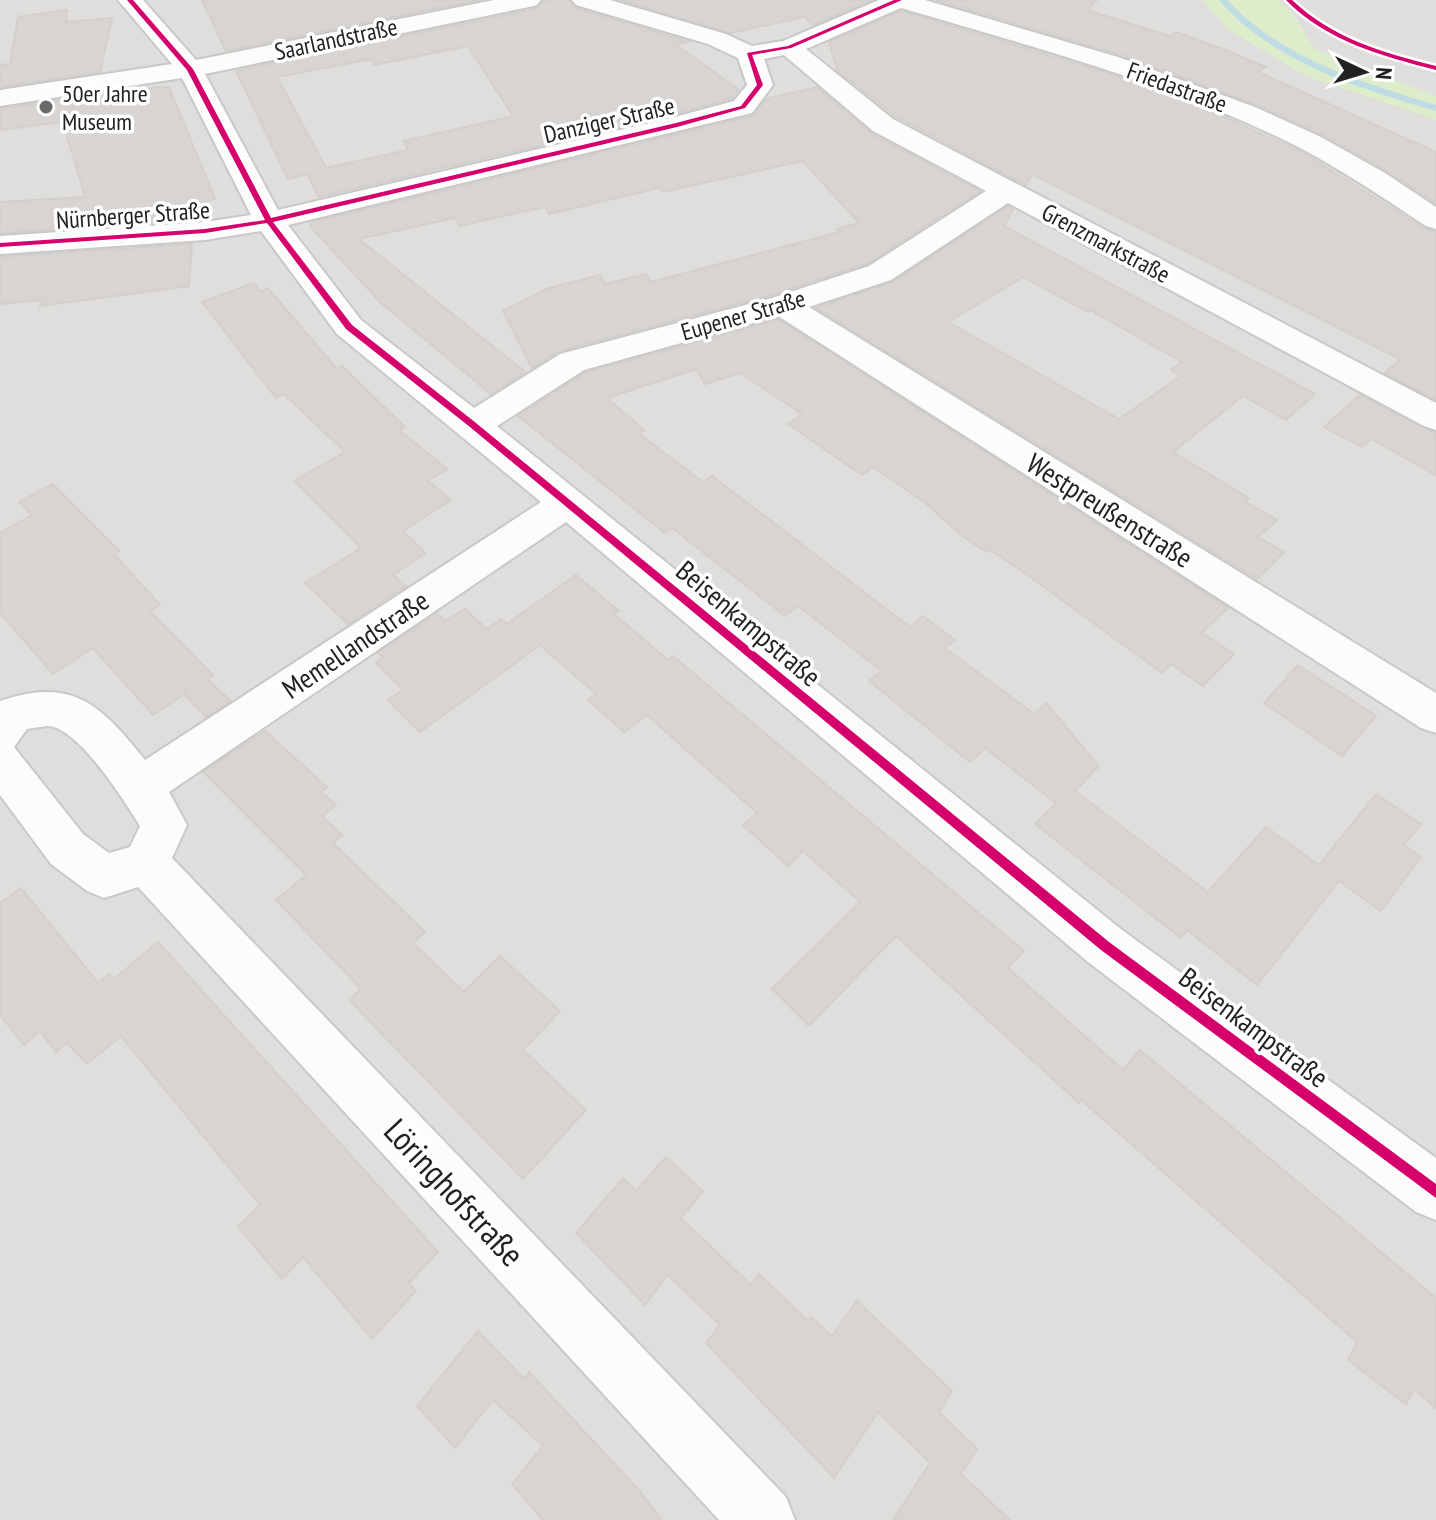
<svg xmlns="http://www.w3.org/2000/svg" width="1436" height="1520" viewBox="0 0 1436 1520" font-family="'PT Sans Narrow',sans-serif">
<style>
.residential{fill:#dfdedc}
.grass{fill:#ddeccb}
.lines{fill:none;stroke-linecap:round;stroke-linejoin:round}
.stream{fill:#bfdbe3;fill-rule:evenodd}
.building{fill:#d7d4d2;stroke:#d3d0cc;stroke-width:2;fill-rule:evenodd}
.minor-casing{stroke:#c9c8c7;stroke-width:4}
.minor{fill:#fdfcfc;fill-rule:evenodd}
.cycleway-casing{stroke:#fff;stroke-width:5}
.cycleway{fill:#d6006c;fill-rule:evenodd}
.poi-dot{fill:#6a6968;stroke:#fff;stroke-width:3}
.labels{text-anchor:middle;dominant-baseline:central;stroke-width:7;stroke-linejoin:round;paint-order:stroke}
.far-street-label{font-size:24px;fill:#222;stroke:#fff}
.far-poi-label{font-size:24px;fill:#222;stroke:#fff;text-anchor:start}
.street-label{font-size:28px;fill:#222;stroke:#fff}
.near-street-label{font-size:34px;fill:#222;stroke:#fff}
</style>
<rect width="100%" height="100%" fill="#f0eeeb"/>
<rect class="residential" x="0" y="0" width="1436" height="1520"/>
<polygon class="grass" points="1202,0 1279,0 1297,19 1314,49 1436,96 1436,120 1306,76 1227,29"/>
<g class="lines">
<path class="stream" d="M1219 0H1227C1282 59 1361 82 1436 105V111C1360 89 1272 62 1219 0Z"/>
</g>
<g class="building">
<polygon points="202,0 479,0 226,51"/>
<path d="M544 0H569L575 8 689 42 675 44 739 90 732 98 670 115 318 197 308 174 288 179 236 71 530 10 539 7ZM468 46 513 116 404 141 408 150 326 168 277 77 372 59 374 65Z"/>
<polygon points="621,0 871,0 813,25 805,17 730,33"/>
<polygon points="936,0 1097,0 1087,10 1170,36 1176,32 1223,49 1266,67 1258,72 1436,152 1436,203 1386,170 1322,134 1256,104 1119,54"/>
<polygon points="67,10 66,22 112,18 100,72 0,87 0,65 10,64 18,17"/>
<polygon points="901,11 1104,72 1204,108 1301,152 1424,228 1436,232 1436,400 1385,373 1400,359 1032,174 1026,185 895,116 837,70 829,42"/>
<polygon points="156,87 169,87 215,199 194,204 193,220 0,233 0,202 85,197 63,122 0,130 0,109 94,95 93,101"/>
<polygon points="817,87 872,134 980,191 868,263 771,295 559,351 532,368 503,311 546,289 600,275 605,284 646,274 651,282 840,232 837,229 859,223 803,161 663,192 659,188 549,214 545,207 459,226 455,218 359,239 525,372 491,394 381,303 310,226 313,222 753,116 766,99"/>
<path d="M1008 206 1013 209 1004 226 1315 394 1286 420 1243 396 1173 452 1249 498 1246 502 1277 520 1258 537 1284 552 1257 579 816 308 893 282ZM1023 277 1088 312 1090 310 1182 362 1171 370 1181 376 1119 419 948 322Z"/>
<polygon points="192,244 189,286 40,306 43,300 0,304 0,257"/>
<polygon points="254,283 260,292 268,288 337,369 342,366 405,427 399,430 447,469 428,481 451,500 403,531 425,553 393,575 406,586 348,624 305,583 361,548 294,481 345,452 284,394 276,398 202,302"/>
<polygon points="778,319 1228,608 1202,633 1234,654 1203,686 1171,664 1162,673 1022,571 989,549 986,552 961,535 924,502 873,467 862,475 788,424 802,414 740,373 705,384 696,369 607,398 644,430 639,434 703,482 712,476 910,627 923,616 955,640 945,648 1034,714 1046,703 1099,766 1075,791 1208,892 1266,827 1319,865 1376,794 1421,824 1404,845 1421,857 1381,911 1339,881 1257,985 1187,930 1181,938 1035,824 1056,803 1020,775 985,748 970,762 869,681 882,671 798,606 785,616 672,528 665,533 518,416 585,373"/>
<polygon points="1360,395 1436,433 1436,475 1371,439 1362,447 1324,427"/>
<polygon points="53,484 119,551 114,554 160,605 150,611 213,675 207,679 231,701 206,717 185,695 189,691 153,715 93,648 53,674 0,613 0,533 32,515 19,502"/>
<polygon points="576,575 619,611 614,614 668,660 673,656 1024,951 1008,968 1123,1070 1140,1050 1436,1298 1436,1408 1414,1389 1406,1404 1348,1360 1357,1342 1081,1100 1079,1103 896,936 809,1026 772,989 860,902 803,851 788,866 743,825 757,813 647,715 624,732 588,700 596,694 540,645 420,732 388,700 403,690 376,663 383,658 378,653 437,614 445,621 465,609 487,629 501,619 507,624"/>
<polygon points="1298,665 1376,716 1342,756 1264,703"/>
<polygon points="265,731 327,787 321,792 336,805 322,816 342,835 333,843 425,932 413,943 464,992 500,956 560,1011 523,1050 586,1110 523,1179 349,1000 361,989 276,900 306,875 203,772"/>
<polygon points="21,888 98,983 109,974 114,979 158,942 438,1252 409,1283 416,1291 372,1339 303,1257 282,1279 260,1253 238,1226 260,1205 121,1036 87,1064 67,1043 56,1052 40,1031 24,1045 0,1015 0,903"/>
<polygon points="666,1157 703,1191 681,1218 751,1285 759,1274 808,1321 811,1317 832,1336 857,1301 952,1391 939,1412 977,1449 961,1474 1010,1520 893,1520 930,1463 878,1412 834,1478 706,1343 720,1325 668,1275 645,1305 576,1233 623,1178 636,1191"/>
<polygon points="478,1331 524,1379 529,1372 638,1489 662,1520 543,1520 512,1484 543,1446 493,1400 455,1448 417,1406"/>
</g>
<g class="lines">
<g class="minor-casing">
<path id="minor" d="M118 0H143L196 60 494 0H541L537 5 529 7 205 74 278 210 671 118 734 101 747 85 738 58 708 44 576 5 572 0H610L726 34 752 46 783 41 879 0H925L1118 57 1255 107 1321 137 1385 173 1436 207V229L1426 226C1385 199 1345 172 1302 149 1175 84 1036 48 901 8L806 49 893 119 1436 403V430L1424 426 1008 203 891 280 809 307 1436 693V733L1421 728 778 316 584 370 497 426 1122 930 1436 1158V1220L1416 1212 1088 962 566 522 169 792 187 825 172 858 786 1497 795 1520H719L138 887 104 898 87 891 51 864 0 795V701C73 676 101 705 145 760L541 502 337 334 261 231 205 240 0 254V236L205 222 251 215 182 78 0 106V90L172 64ZM784 55 873 131 986 191 869 266 772 298 560 354 474 408 361 320 288 225 752 113 773 85 764 59ZM47 726C78 726 125 802 140 826L130 847 109 853 83 834 14 747 27 729Z"/>
</g>
<use href="#minor" class="minor"/>
<g class="cycleway-casing">
<g id="cycleway">
<polygon points="127,0 133,0 193,69 271,218 676,123 741,106 757,85 747,53 788,46 894,0 902,0 791,48 752,55 763,85 745,108 677,127 273,222 352,325 476,423 1109,942 1436,1184 1436,1198 1101,950 470,427 346,329 267,223 205,233 0,247 0,243 205,229 265,220 187,70"/>
<path d="M1286 0H1292C1332 38 1383 53 1436 66V70C1382 56 1326 41 1286 0Z"/>
</g>
</g>
<use href="#cycleway" class="cycleway"/>
</g>
<circle class="poi-dot" cx="46" cy="107" r="8"/>
<g class="labels">
<g class="far-street-label">
<text transform="translate(336 39) rotate(-12)">Saarlandstraße</text>
<text transform="translate(1177 87) rotate(20)">Friedastraße</text>
<text transform="translate(609 120) rotate(-13)">Danziger Straße</text>
<text transform="translate(133 215) rotate(-4)">Nürnberger Straße</text>
<text transform="translate(1106 243) rotate(28)">Grenzmarkstraße</text>
<text transform="translate(743 315) rotate(-16)">Eupener Straße</text>
</g>
<g class="far-poi-label">
<text x="62" y="93">50er Jahre<tspan x="62" dy="28">Museum</tspan></text>
</g>
<g class="street-label">
<text transform="translate(1110 510) rotate(32)">Westpreußenstraße</text>
<text transform="translate(749 623) rotate(40)">Beisenkampstraße</text>
<text transform="translate(355 644) rotate(-34)">Memellandstraße</text>
<text transform="translate(1254 1027) rotate(37)">Beisenkampstraße</text>
</g>
<g class="near-street-label">
<text transform="translate(455 1192) rotate(47)">Löringhofstraße</text>
</g>
</g>
<g transform="translate(1364 72) rotate(94)" stroke="#ffffff" stroke-width="6" paint-order="stroke">
<path d="M0-6L14 30L0 20L-14 30Z" fill="#222222"/>
<text y="-12" font-size="22" font-weight="bold" text-anchor="middle" fill="#222222">N</text>
</g>
</svg>
